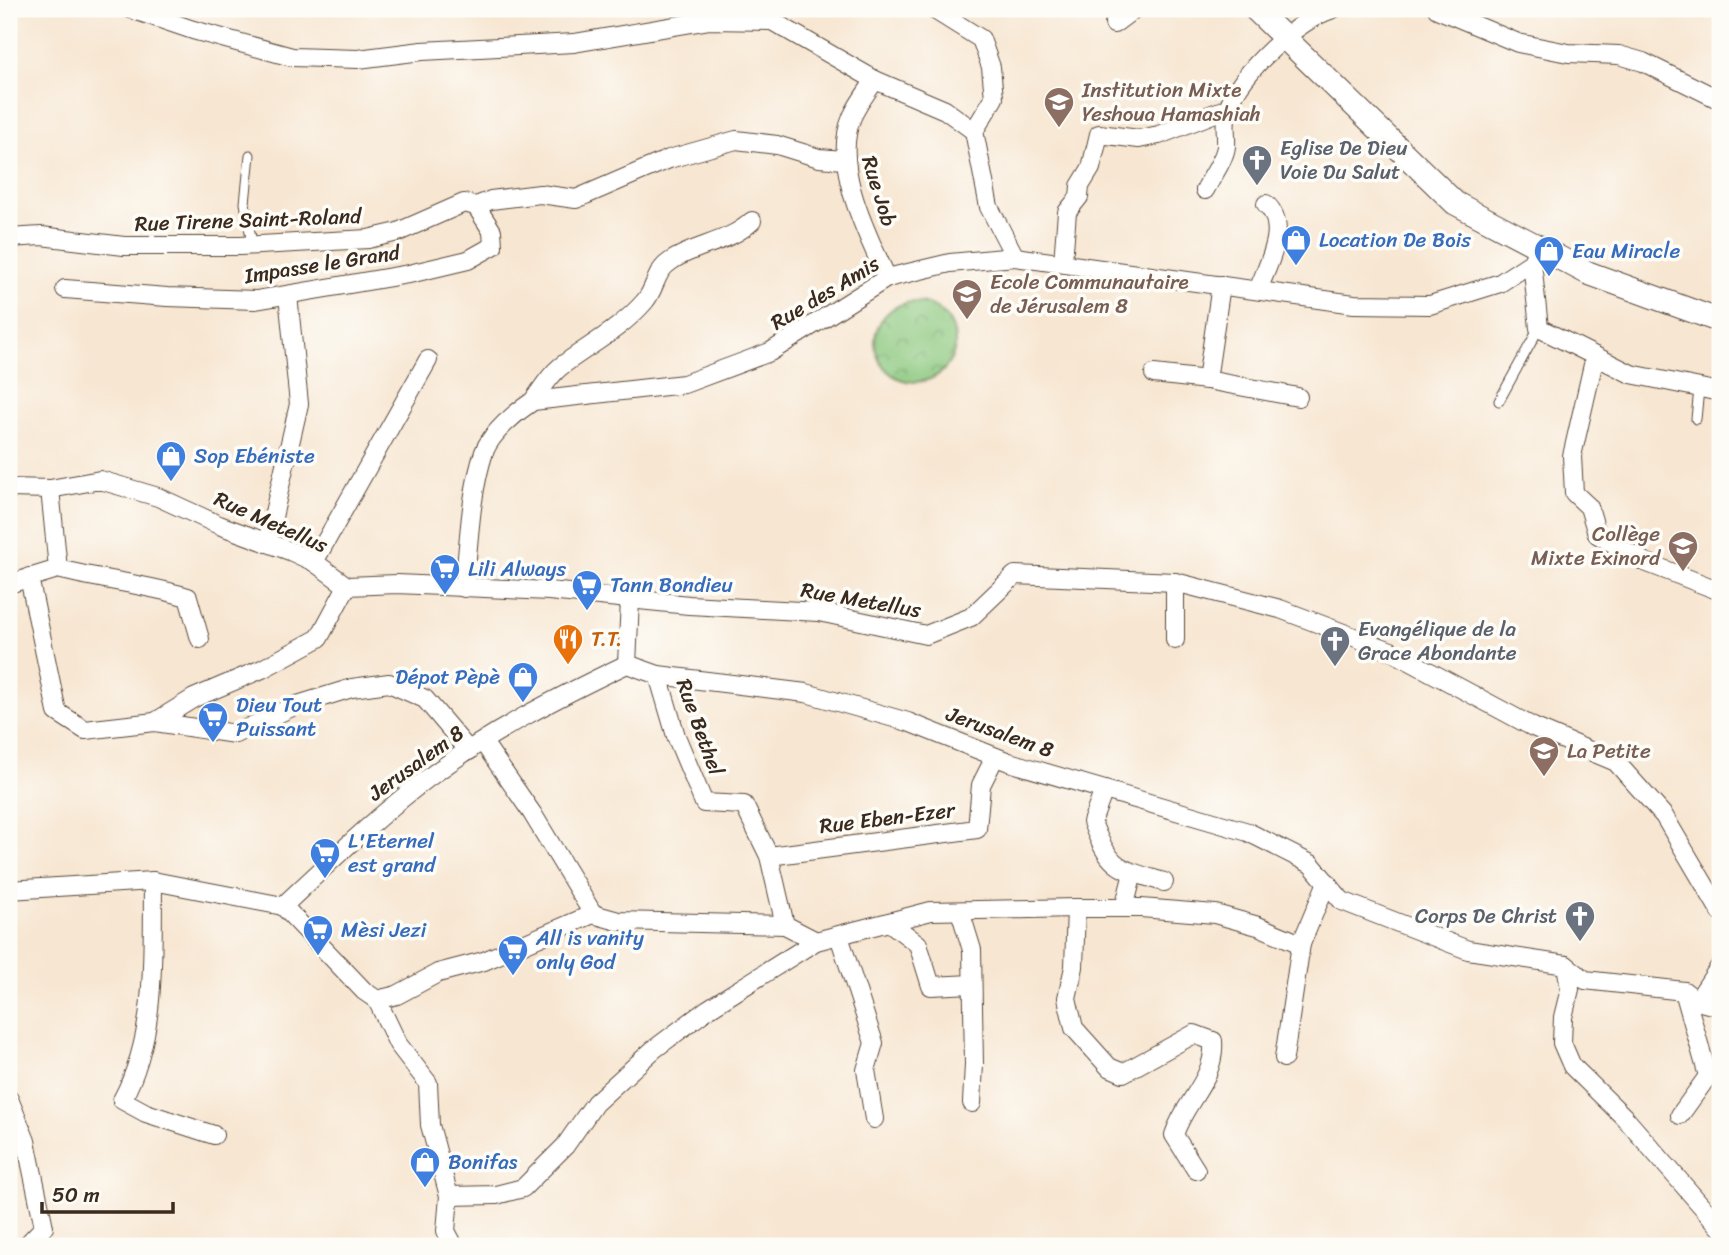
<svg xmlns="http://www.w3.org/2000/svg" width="1729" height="1255" viewBox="0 0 1729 1255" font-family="Sriracha,sans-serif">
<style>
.park{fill:url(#park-crowns);stroke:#62784e;stroke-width:2}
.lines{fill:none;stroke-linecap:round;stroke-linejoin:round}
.service-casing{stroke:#574639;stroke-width:11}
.minor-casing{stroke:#574639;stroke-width:20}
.tertiary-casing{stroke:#574639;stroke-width:25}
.service{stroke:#fff;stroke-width:9}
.minor{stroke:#fff;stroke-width:18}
.tertiary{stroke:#fff;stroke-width:23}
.labels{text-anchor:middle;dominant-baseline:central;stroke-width:7;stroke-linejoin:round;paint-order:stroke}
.education-label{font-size:21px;fill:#785e54;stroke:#fdfcf7;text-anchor:start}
.worship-label{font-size:21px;fill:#5b616d;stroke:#fdfcf7;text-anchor:start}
.street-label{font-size:21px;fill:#3b2a1e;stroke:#fdfcf7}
.shop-label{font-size:21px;fill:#366cbe;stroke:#fdfcf7;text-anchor:start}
.food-label{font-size:21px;fill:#c56008;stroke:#fdfcf7;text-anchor:start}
</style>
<defs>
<pattern id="park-crowns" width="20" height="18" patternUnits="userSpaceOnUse" patternTransform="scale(1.75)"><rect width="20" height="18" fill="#8ac77d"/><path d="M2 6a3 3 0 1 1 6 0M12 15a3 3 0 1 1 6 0" fill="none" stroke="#72a266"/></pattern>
</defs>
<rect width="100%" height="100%" fill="#fdfcf7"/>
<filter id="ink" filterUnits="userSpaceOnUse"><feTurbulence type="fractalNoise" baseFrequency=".0143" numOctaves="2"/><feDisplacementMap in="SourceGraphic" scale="14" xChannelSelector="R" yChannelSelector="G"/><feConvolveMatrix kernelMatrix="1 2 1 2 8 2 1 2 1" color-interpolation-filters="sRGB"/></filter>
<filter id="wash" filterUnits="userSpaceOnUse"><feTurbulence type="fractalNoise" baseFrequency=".00686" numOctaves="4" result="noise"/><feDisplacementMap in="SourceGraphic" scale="28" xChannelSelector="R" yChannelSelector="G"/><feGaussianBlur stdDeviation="1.57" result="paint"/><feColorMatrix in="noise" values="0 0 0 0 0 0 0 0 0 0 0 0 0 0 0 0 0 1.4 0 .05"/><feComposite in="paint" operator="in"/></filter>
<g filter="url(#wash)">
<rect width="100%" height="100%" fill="#f7e6d1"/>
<circle class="park" cx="915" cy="342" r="40"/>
</g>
<g filter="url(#ink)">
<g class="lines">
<g class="service-casing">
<g id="service">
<polyline points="243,244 251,238 245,203 250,155"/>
<polyline points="1499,401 1539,328"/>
<polyline points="1696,419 1699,389"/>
</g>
</g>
<g class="minor-casing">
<g id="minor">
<polyline points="131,9 193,30 292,57 358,59 422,51 574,43 710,20 772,21 875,80 945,110 974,131"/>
<polyline points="933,9 981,39 991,67 994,98 974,131 989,207 1015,257"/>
<polyline points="1437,9 1518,43 1568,53 1619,55 1643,62 1720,100"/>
<polyline points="1114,24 1134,9"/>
<path d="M875 80C867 92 857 105 852 117 831 165 867 234 887 278"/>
<path d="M1205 190C1211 178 1225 159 1226 146 1227 133 1223 122 1228 108 1242 71 1296 21 1333 9"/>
<polyline points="9,238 41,236 124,246 240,246 368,239 398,232 464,203 476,206 491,200 540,194 576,199 669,159 736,140 777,145 819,158 844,160"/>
<polyline points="1063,262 1067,212 1079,197 1080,186 1091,168 1099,134 1139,139 1159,135 1228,108"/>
<polyline points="1532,262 1539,328 1631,374 1720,392"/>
<polyline points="1221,285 1207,380 1298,397"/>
<polyline points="65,289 167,297 256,300 409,274 468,260 493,246 492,231 476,206"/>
<path d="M1258 290C1268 264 1290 226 1266 204"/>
<polyline points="1595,356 1572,456 1574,493 1589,507 1597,534 1645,562 1720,591"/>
<polyline points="1154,374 1207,380"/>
<path d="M533 401C541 390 549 376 560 367 589 345 620 330 645 301 656 288 655 271 671 261 696 244 729 243 752 221"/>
<polyline points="9,488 50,489 100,480 158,497 219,525 290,551 314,562 347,586 397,584 549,591 689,605 819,612 926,635 971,617 1015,575 1175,582 1280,609 1391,651 1533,727 1616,762 1664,816 1720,911"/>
<polyline points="267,543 299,404 288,295"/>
<polyline points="314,562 428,360"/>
<path d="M58 569C101 580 145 584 188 597L200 639"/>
<polyline points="29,577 57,712 85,730 155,722 235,734 294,706 352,688 389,683 425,699 469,751"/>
<polyline points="1175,582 1175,640"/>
<polyline points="9,584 58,569 50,489"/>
<path d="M464 588C469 544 470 494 484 452 491 433 516 412 533 401L684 384 770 352 887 278 950 263 1015 257 1354 304 1430 305 1500 283 1532 262 1539 245"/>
<polyline points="627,664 630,600"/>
<polyline points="658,675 676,736 704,803 744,805 769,856 785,925 816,941"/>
<polyline points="155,722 194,698 262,669 319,638 347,586"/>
<polyline points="483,742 532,813 593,914"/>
<path d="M1104 790 1092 822C1110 869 1117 868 1164 882"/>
<polyline points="769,856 977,829 981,785 995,757"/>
<path d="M153 881C152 954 158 1034 122 1100L146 1113 214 1135"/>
<polyline points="9,890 153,881 283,906 364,991 377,1000 398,1044 428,1083 430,1125 449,1196 446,1231 454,1246"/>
<path d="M283 906C330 862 376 817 428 778 490 732 558 697 627 664L658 675 806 693 908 722 1009 762 1248 832 1311 864 1342 901 1468 950 1566 965 1585 980 1684 991 1697 1001 1720 966"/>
<path d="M1076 908 1074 967 1067 998 1074 1028 1109 1067 1123 1073 1194 1034 1213 1041C1216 1079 1185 1100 1174 1135L1196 1170"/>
<polyline points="1124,908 1133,873"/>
<polyline points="960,911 972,950 974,1064 972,1103"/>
<polyline points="889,922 918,944 931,986 972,984"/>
<polyline points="839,936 874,1043 866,1070 874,1119"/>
<polyline points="1566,965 1570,989 1563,1017 1562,1043 1572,1066 1624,1117 1720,1227"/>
<polyline points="377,1000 397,995 438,973 484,961 593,914 618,921 785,925"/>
<polyline points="1697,1001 1720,1007"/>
<polyline points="1284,1058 1301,944 1327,882"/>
<polyline points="9,1099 26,1141 44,1227 26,1246"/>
<polyline points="1680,1115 1708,1076 1684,991"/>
<polyline points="449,1196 496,1195 523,1188 565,1146 595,1103 653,1050 708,1009 816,941 931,911 1076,908 1141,908 1215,914 1258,926 1301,944"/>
</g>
</g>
<g class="tertiary-casing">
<polyline id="tertiary" points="1255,9 1455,203 1588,273 1720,321"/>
</g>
<use href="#service" class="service"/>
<use href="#minor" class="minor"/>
<use href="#tertiary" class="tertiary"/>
</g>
</g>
<defs>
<g id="school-pin" transform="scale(1.575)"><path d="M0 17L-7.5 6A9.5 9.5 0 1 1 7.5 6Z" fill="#8d6e63" stroke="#fdfcf7"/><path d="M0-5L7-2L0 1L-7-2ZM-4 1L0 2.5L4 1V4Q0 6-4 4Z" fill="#fff"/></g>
<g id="church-pin" transform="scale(1.575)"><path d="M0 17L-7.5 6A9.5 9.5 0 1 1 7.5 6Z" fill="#6b7280" stroke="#fdfcf7"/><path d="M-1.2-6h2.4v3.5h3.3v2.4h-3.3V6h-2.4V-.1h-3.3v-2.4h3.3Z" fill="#fff"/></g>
<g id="shop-pin" transform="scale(1.575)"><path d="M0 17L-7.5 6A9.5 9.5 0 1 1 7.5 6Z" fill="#3f7fe0" stroke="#fdfcf7"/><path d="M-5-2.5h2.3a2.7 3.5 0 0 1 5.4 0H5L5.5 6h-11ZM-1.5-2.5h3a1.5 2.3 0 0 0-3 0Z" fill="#fff"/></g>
<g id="supermarket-pin" transform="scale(1.575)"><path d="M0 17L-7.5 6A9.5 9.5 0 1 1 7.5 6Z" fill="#3f7fe0" stroke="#fdfcf7"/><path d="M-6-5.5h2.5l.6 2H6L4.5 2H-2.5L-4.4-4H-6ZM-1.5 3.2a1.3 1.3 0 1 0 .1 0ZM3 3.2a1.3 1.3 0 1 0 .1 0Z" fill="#fff"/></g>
<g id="restaurant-pin" transform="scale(1.575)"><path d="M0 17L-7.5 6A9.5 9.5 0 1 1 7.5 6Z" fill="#e8710a" stroke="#fdfcf7"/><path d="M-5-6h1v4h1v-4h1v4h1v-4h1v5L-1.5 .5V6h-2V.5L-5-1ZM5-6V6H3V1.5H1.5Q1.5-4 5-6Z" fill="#fff"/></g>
</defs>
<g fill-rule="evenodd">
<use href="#school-pin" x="1059" y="102"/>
<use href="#church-pin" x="1257" y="160"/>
<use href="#shop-pin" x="1296" y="240"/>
<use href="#shop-pin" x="1549" y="251"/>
<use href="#school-pin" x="967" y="294"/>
<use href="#shop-pin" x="171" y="456"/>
<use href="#school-pin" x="1683" y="546"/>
<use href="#supermarket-pin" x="445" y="569"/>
<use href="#supermarket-pin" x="587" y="585"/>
<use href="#restaurant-pin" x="568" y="639"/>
<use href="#church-pin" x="1335" y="641"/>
<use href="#shop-pin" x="523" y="677"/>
<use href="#supermarket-pin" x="213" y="717"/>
<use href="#school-pin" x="1544" y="751"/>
<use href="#supermarket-pin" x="325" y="853"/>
<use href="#church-pin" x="1580" y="916"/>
<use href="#supermarket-pin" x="318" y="930"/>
<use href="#supermarket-pin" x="513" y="950"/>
<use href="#shop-pin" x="425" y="1162"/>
</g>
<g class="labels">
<g class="education-label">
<text x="1082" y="90">Institution Mixte<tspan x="1082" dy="24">Yeshoua Hamashiah</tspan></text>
<text x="990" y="282">Ecole Communautaire<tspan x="990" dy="24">de Jérusalem 8</tspan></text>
<text x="1660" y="534" text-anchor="end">Collège<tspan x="1660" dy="24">Mixte Exinord</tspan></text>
<text x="1567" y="751">La Petite</text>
</g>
<g class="worship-label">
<text x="1280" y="148">Eglise De Dieu<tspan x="1280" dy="24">Voie Du Salut</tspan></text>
<text x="1358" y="629">Evangélique de la<tspan x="1358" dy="24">Grace Abondante</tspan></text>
<text x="1557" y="916" text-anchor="end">Corps De Christ</text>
</g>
<g class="street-label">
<text transform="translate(879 191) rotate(73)">Rue Job</text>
<text transform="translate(248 220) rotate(-2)">Rue Tirene Saint-Roland</text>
<text transform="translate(322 264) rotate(-9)">Impasse le Grand</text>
<text transform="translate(825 293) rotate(-31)">Rue des Amis</text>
<text transform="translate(271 522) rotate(24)">Rue Metellus</text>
<text transform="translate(861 600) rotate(10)">Rue Metellus</text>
<text transform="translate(700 727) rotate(70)">Rue Bethel</text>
<text transform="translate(1000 732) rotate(20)">Jerusalem 8</text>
<text transform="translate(416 763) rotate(-36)">Jerusalem 8</text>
<text transform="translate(887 818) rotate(-7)">Rue Eben-Ezer</text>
</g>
<g class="shop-label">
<text x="1319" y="240">Location De Bois</text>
<text x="1572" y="251">Eau Miracle</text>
<text x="194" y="456">Sop Ebéniste</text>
<text x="468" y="569">Lili Always</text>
<text x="610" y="585">Tann Bondieu</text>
<text x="500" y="677" text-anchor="end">Dépot Pèpè</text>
<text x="236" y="705">Dieu Tout<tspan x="236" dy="24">Puissant</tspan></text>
<text x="348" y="841">L'Eternel<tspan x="348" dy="24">est grand</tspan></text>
<text x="341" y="930">Mèsi Jezi</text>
<text x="536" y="938">All is vanity<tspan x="536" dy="24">only God</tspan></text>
<text x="448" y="1162">Bonifas</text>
</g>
<g class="food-label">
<text x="591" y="639">T.T.</text>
</g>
</g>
<rect width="1729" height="1255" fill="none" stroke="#fdfcf7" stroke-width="35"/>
<path d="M42 1202v10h131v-10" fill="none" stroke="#3b2a1e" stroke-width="3.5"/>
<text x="52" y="1202" font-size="21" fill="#3b2a1e" stroke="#fdfcf7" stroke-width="5" paint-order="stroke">50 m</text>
</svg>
